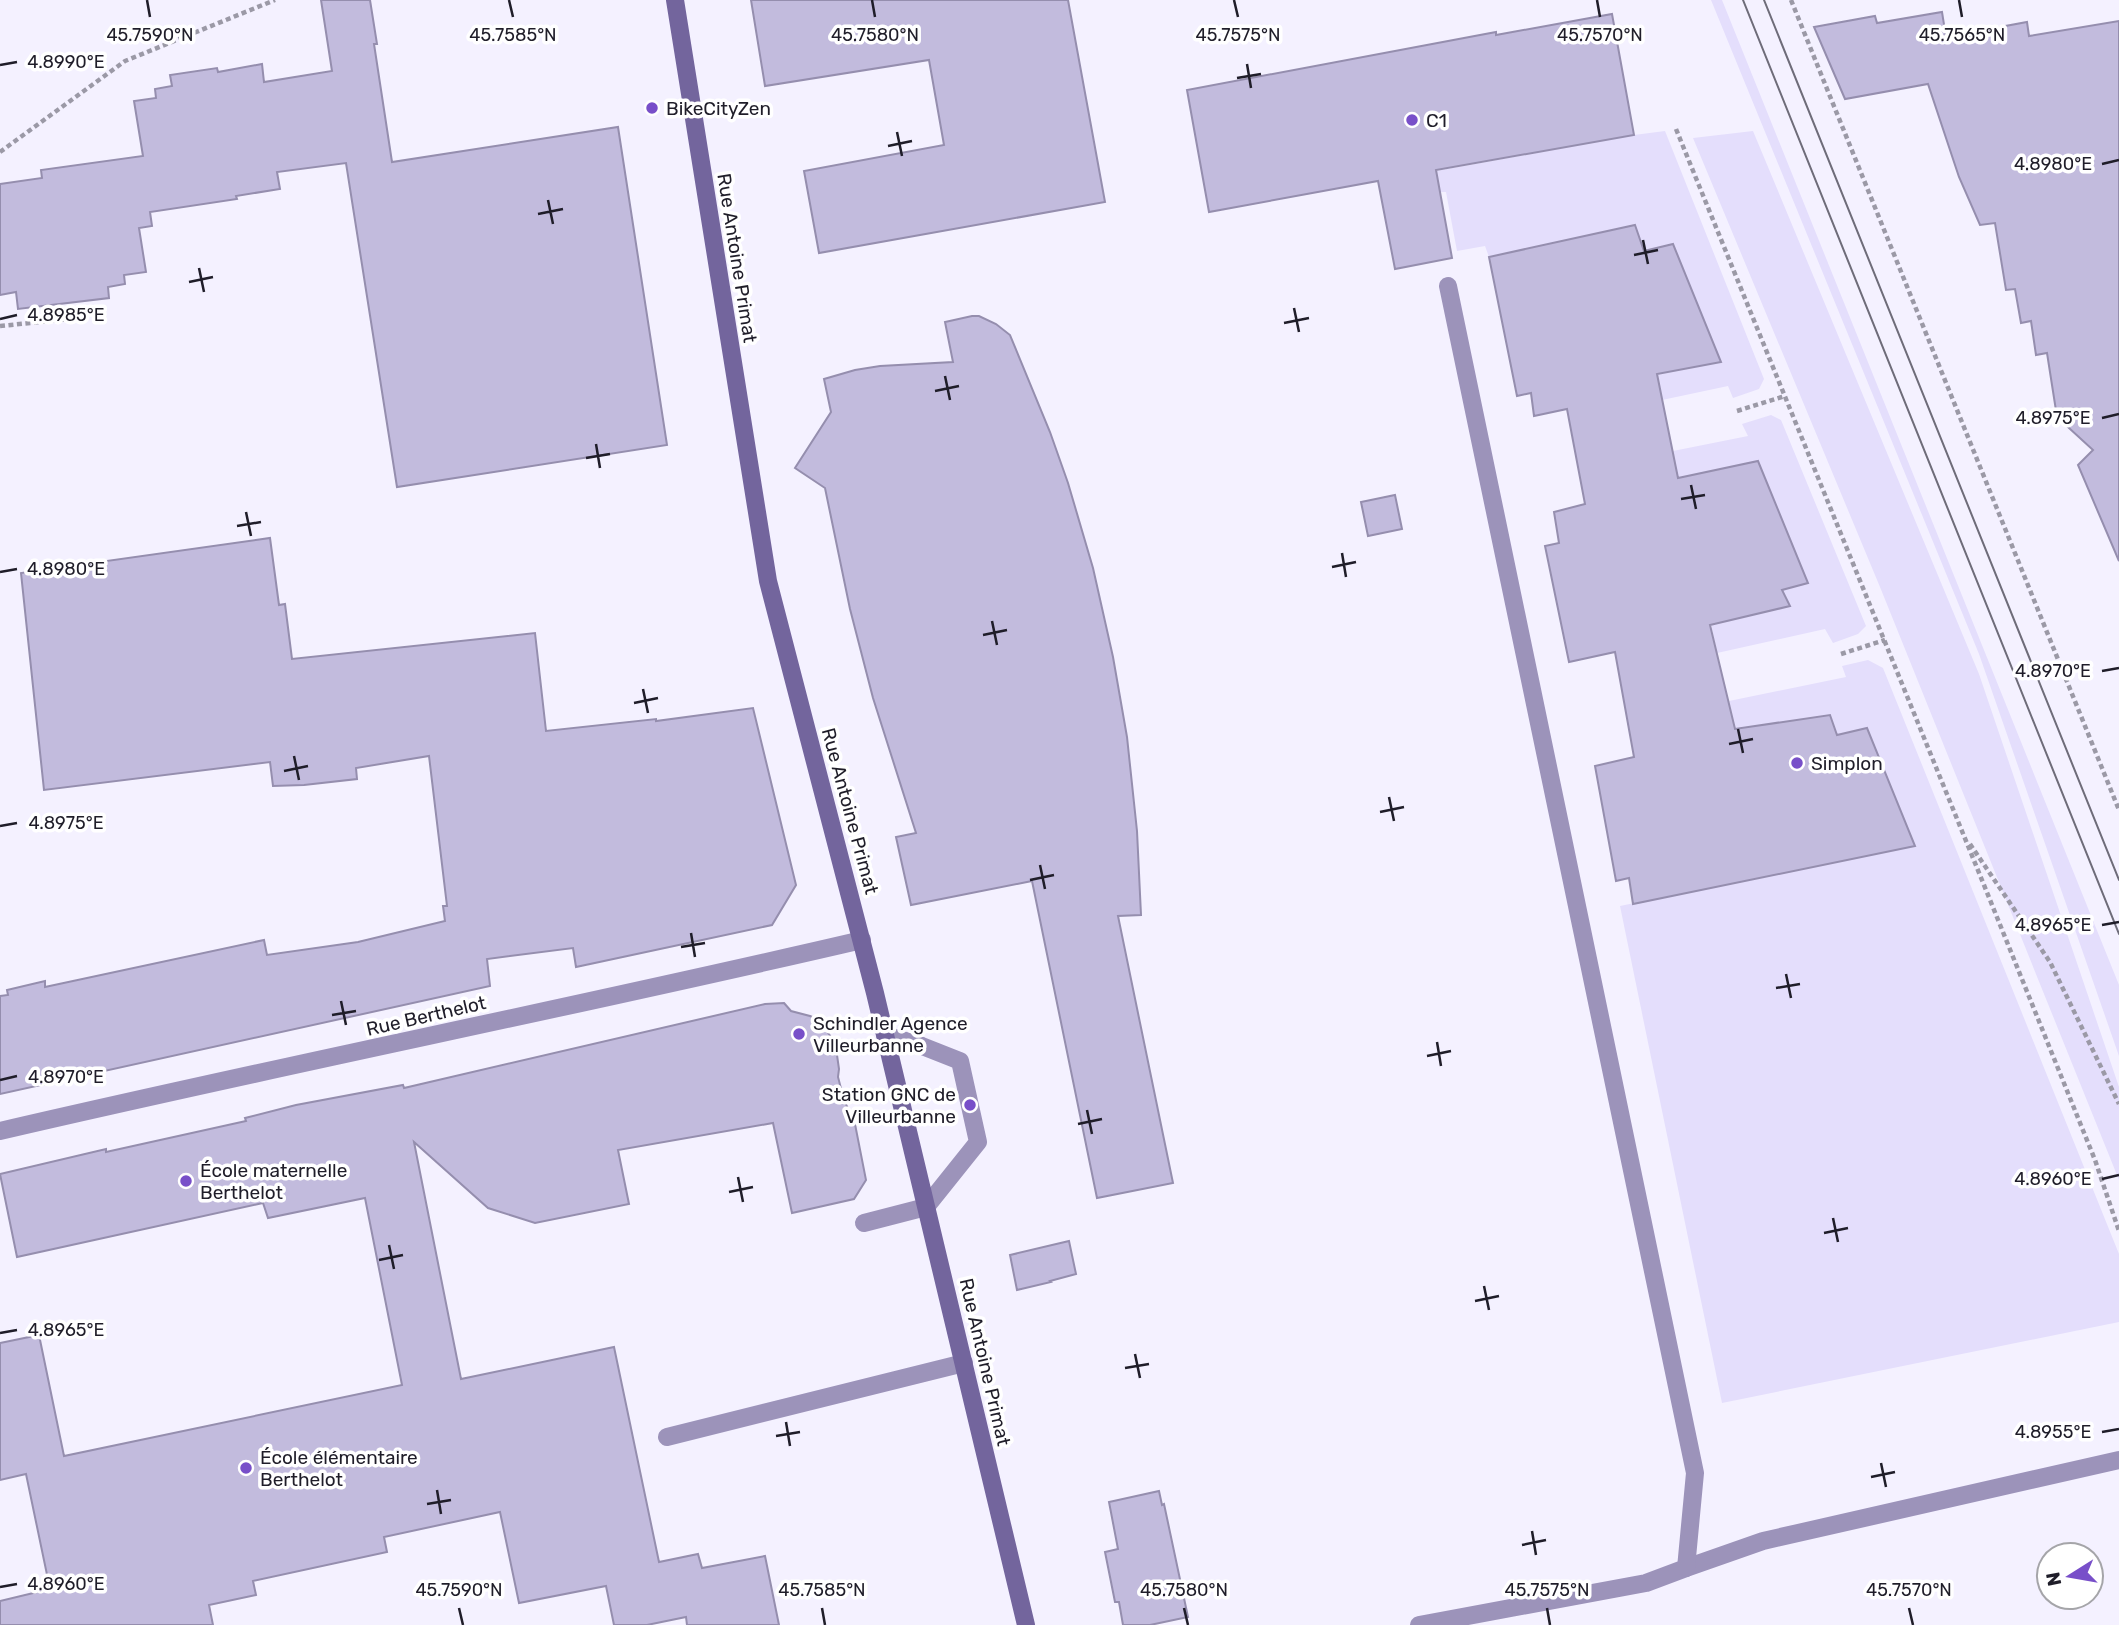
<svg xmlns="http://www.w3.org/2000/svg" width="2119" height="1625" viewBox="0 0 2119 1625" font-family="Rubik,sans-serif">
<style>
.green{fill:#e4defc}
.building{fill:#c2bbdd;stroke:#958eae;stroke-width:2}
.lines{fill:none;stroke-linecap:round;stroke-linejoin:round}
.path{stroke:#9b99a6;stroke-width:4.5;stroke-dasharray:5 3.5;stroke-linecap:butt}
.service{stroke:#9c93ba;stroke-width:18}
.minor{stroke:#9c93ba;stroke-width:18}
.secondary{stroke:#73659d;stroke-width:18}
.tram{stroke:#6e6c79;stroke-width:2}
.ticks{fill:none;stroke:#1f1d29;stroke-width:2.5}
.poi-dot{fill:#784fc9;stroke:#fff;stroke-width:2.5}
.labels{text-anchor:middle;dominant-baseline:central;stroke-width:7;stroke-linejoin:round;paint-order:stroke}
.poi-label{font-size:19px;fill:#1f1d29;stroke:#fff;text-anchor:start}
.street-label{font-size:19px;fill:#1f1d29;stroke:#fff}
.ticks-label{font-size:18px;text-anchor:middle;fill:#1f1d29;stroke:#fff;stroke-width:7;stroke-linejoin:round;paint-order:stroke}
</style>
<rect width="100%" height="100%" fill="#f4f1ff"/>
<g class="green">
<polygon points="1711,0 1722,0 2119,985 2119,1056 1979,654"/>
<polygon points="1665,131 1764,379 1759,389 1733,398 1728,386 1662,400 1656,374 1721,362 1673,244 1644,251 1634,225 1489,257 1485,246 1457,251 1446,192 1440,192 1436,171 1634,135"/>
<polygon points="1753,131 1979,674 2119,1087 2119,1180 1880,587 1693,138"/>
<polygon points="1771,415 1781,420 1866,626 1858,634 1833,643 1825,629 1717,653 1711,624 1790,605 1782,590 1808,583 1758,461 1678,479 1673,451 1748,436 1742,424"/>
<polygon points="1868,660 1883,668 2119,1254 2119,1322 1722,1403 1620,906 1914,846 1867,728 1837,735 1830,715 1735,729 1729,701 1846,677 1842,666"/>
</g>
<g class="building">
<polygon points="321,0 370,0 377,44 374,44 392,162 618,127 667,445 397,487 346,163 277,172 280,189 236,196 237,199 150,212 152,226 139,228 146,272 124,275 125,284 108,287 109,298 18,309 16,292 0,295 0,184 42,178 41,170 143,156 134,101 156,98 155,89 172,86 170,75 217,68 218,72 262,64 264,82 332,71"/>
<polygon points="751,0 1068,0 1105,202 819,253 804,171 944,145 929,60 765,86"/>
<polygon points="1942,12 1946,37 2027,22 2029,36 2119,21 2119,561 2078,465 2093,450 2057,417 2047,353 2036,355 2031,321 2021,323 2015,289 2006,290 1995,223 1980,225 1959,177 1928,84 1845,99 1814,27 1875,16 1877,23"/>
<polygon points="1612,14 1634,135 1436,170 1452,258 1395,269 1378,181 1209,212 1187,90 1496,32 1496,35"/>
<polygon points="1635,225 1644,251 1673,244 1721,362 1657,374 1678,478 1758,461 1808,583 1782,590 1790,606 1710,625 1735,729 1830,715 1837,735 1867,728 1915,846 1633,904 1629,878 1616,881 1595,766 1634,757 1615,652 1569,662 1545,546 1559,543 1554,512 1585,504 1567,409 1534,416 1531,393 1517,396 1489,257"/>
<polygon points="972,316 979,316 996,324 1010,335 1050,432 1068,483 1093,568 1113,657 1127,737 1137,831 1141,915 1118,916 1173,1183 1097,1198 1032,881 911,905 896,837 916,833 873,698 850,609 825,488 795,468 831,412 824,379 855,370 880,366 953,362 945,322"/>
<polygon points="1395,495 1402,529 1368,536 1361,502"/>
<polygon points="270,538 279,605 285,604 292,659 535,633 546,731 656,719 656,721 753,708 796,885 772,925 576,967 573,948 487,959 490,986 0,1094 0,996 8,995 7,990 45,981 45,987 264,940 267,955 358,942 445,921 443,906 447,906 429,756 356,768 357,779 304,785 273,786 270,762 44,790 21,573"/>
<polygon points="784,1003 791,1011 810,1016 820,1020 832,1039 837,1055 839,1069 838,1077 844,1100 855,1124 866,1180 854,1199 792,1213 773,1123 618,1150 629,1204 535,1223 488,1208 414,1142 461,1379 614,1347 659,1562 698,1554 702,1568 765,1556 779,1625 687,1625 686,1617 647,1625 614,1625 606,1586 519,1603 500,1512 384,1537 387,1552 253,1581 256,1595 209,1605 213,1625 0,1625 0,1601 50,1589 26,1474 0,1480 0,1343 39,1335 64,1456 402,1385 365,1198 268,1218 263,1203 17,1257 0,1174 106,1149 106,1152 246,1121 245,1118 296,1105 403,1085 404,1088 765,1004"/>
<polygon points="1069,1241 1076,1274 1050,1281 1051,1282 1017,1290 1010,1255"/>
<polygon points="1159,1491 1162,1505 1164,1504 1188,1617 1150,1625 1123,1625 1119,1602 1115,1602 1105,1552 1118,1549 1109,1502"/>
</g>
<g class="lines">
<g class="path">
<polyline points="1791,0 2119,810"/>
<polyline points="1676,129 1986,890 2095,1160 2119,1231"/>
<polyline points="0,152 125,61 275,0"/>
<polyline points="0,326 69,319"/>
<polyline points="1737,411 1785,396"/>
<polyline points="1841,654 1885,640"/>
<polyline points="1970,844 2050,962 2119,1104"/>
</g>
<g class="service">
<polyline points="864,1223 926,1207 978,1142 960,1061 922,1046 885,1035"/>
<polyline points="667,1437 964,1363"/>
<polyline points="1686,1568 1763,1541 2119,1460"/>
</g>
<g class="minor">
<path d="M0 1131C287 1064 575 1007 862 940"/>
<polyline points="1419,1625 1646,1583 1686,1568 1695,1473 1448,286"/>
</g>
<polyline class="secondary" points="675,0 768,581 875,993 1026,1625"/>
<g class="tram">
<polyline points="1743,0 2119,934"/>
<polyline points="1764,0 2119,880"/>
</g>
</g>
<path class="ticks" d="M147 0 150 17M509 0 513 17M872 0 875 17M1234 0 1238 17M1597 0 1600 17M1959 0 1962 17M1247 64 1251 88M0 65 17 62M1237 78 1261 74M897 132 902 156M888 146 912 141M2102 164 2119 160M548 200 553 224M538 214 563 209M1643 240 1648 264M1634 255 1658 250M199 268 204 292M189 282 213 277M1294 308 1299 332M0 319 17 315M1284 323 1309 318M945 376 950 400M935 391 959 386M2102 418 2119 414M596 444 600 468M586 458 610 454M1691 485 1696 509M1681 499 1705 495M246 512 251 536M237 526 261 522M1342 553 1346 577M1332 567 1356 562M0 572 17 569M992 621 997 645M983 635 1007 630M2102 671 2119 668M643 689 648 713M634 703 658 698M1738 729 1743 753M1729 744 1753 739M294 756 299 780M284 771 308 766M1389 797 1394 821M1380 812 1404 807M0 826 17 823M1040 865 1045 889M1030 880 1054 875M2102 925 2119 922M691 933 695 957M681 947 705 943M1786 974 1791 998M1776 988 1800 984M341 1001 346 1025M332 1015 356 1011M1437 1042 1441 1066M1427 1056 1451 1051M0 1080 17 1076M1087 1110 1092 1134M1078 1124 1102 1119M738 1177 743 1202M2102 1179 2119 1175M729 1192 753 1187M1833 1218 1838 1242M1824 1233 1848 1228M389 1245 394 1269M379 1260 403 1255M1484 1286 1489 1310M1475 1301 1499 1296M0 1333 17 1330M1135 1354 1140 1378M1125 1368 1149 1364M786 1422 790 1446M2102 1432 2119 1429M776 1436 800 1432M1881 1463 1886 1487M1871 1477 1895 1472M437 1490 441 1514M427 1504 451 1500M1532 1531 1536 1555M1522 1545 1546 1540M0 1587 17 1584M459 1608 463 1625M822 1608 825 1625M1184 1608 1188 1625M1547 1608 1550 1625M1909 1608 1913 1625"/>
<g class="poi-dot">
<circle cx="652" cy="108" r="7"/>
<circle cx="1412" cy="120" r="7"/>
<circle cx="1797" cy="763" r="7"/>
<circle cx="799" cy="1034" r="7"/>
<circle cx="970" cy="1105" r="7"/>
<circle cx="186" cy="1181" r="7"/>
<circle cx="246" cy="1468" r="7"/>
</g>
<g class="labels">
<g class="poi-label">
<text x="666" y="108">BikeCityZen</text>
<text x="1426" y="120">C1</text>
<text x="1811" y="763">Simplon</text>
<text x="813" y="1023">Schindler Agence<tspan x="813" dy="22">Villeurbanne</tspan></text>
<text x="956" y="1094" text-anchor="end">Station GNC de<tspan x="956" dy="22">Villeurbanne</tspan></text>
<text x="200" y="1170">École maternelle<tspan x="200" dy="22">Berthelot</tspan></text>
<text x="260" y="1457">École élémentaire<tspan x="260" dy="22">Berthelot</tspan></text>
</g>
<g class="street-label">
<text transform="translate(737 258) rotate(81)">Rue Antoine Primat</text>
<text transform="translate(850 811) rotate(75)">Rue Antoine Primat</text>
<text transform="translate(426 1016) rotate(-13)">Rue Berthelot</text>
<text transform="translate(985 1362) rotate(77)">Rue Antoine Primat</text>
</g>
</g>
<g class="ticks-label">
<text x="150" y="41">45.7590°N</text>
<text x="513" y="41">45.7585°N</text>
<text x="875" y="41">45.7580°N</text>
<text x="1238" y="41">45.7575°N</text>
<text x="1600" y="41">45.7570°N</text>
<text x="1962" y="41">45.7565°N</text>
<text x="66" y="68">4.8990°E</text>
<text x="2053" y="170">4.8980°E</text>
<text x="66" y="321">4.8985°E</text>
<text x="2053" y="424">4.8975°E</text>
<text x="66" y="575">4.8980°E</text>
<text x="2053" y="677">4.8970°E</text>
<text x="66" y="829">4.8975°E</text>
<text x="2053" y="931">4.8965°E</text>
<text x="66" y="1083">4.8970°E</text>
<text x="2053" y="1185">4.8960°E</text>
<text x="66" y="1336">4.8965°E</text>
<text x="2053" y="1438">4.8955°E</text>
<text x="66" y="1590">4.8960°E</text>
<text x="459" y="1596">45.7590°N</text>
<text x="822" y="1596">45.7585°N</text>
<text x="1184" y="1596">45.7580°N</text>
<text x="1547" y="1596">45.7575°N</text>
<text x="1909" y="1596">45.7570°N</text>
</g>
<g transform="translate(2070 1576) rotate(259)"><circle r="33" fill="#ffffff" stroke="#a5a5a9" stroke-width="2"/>
<path d="M0-5L12 26L0 18L-12 26Z" fill="#784fc9"/>
<text y="-10" font-size="19" font-weight="bold" text-anchor="middle" fill="#1f1d29">N</text>
</g>
</svg>
